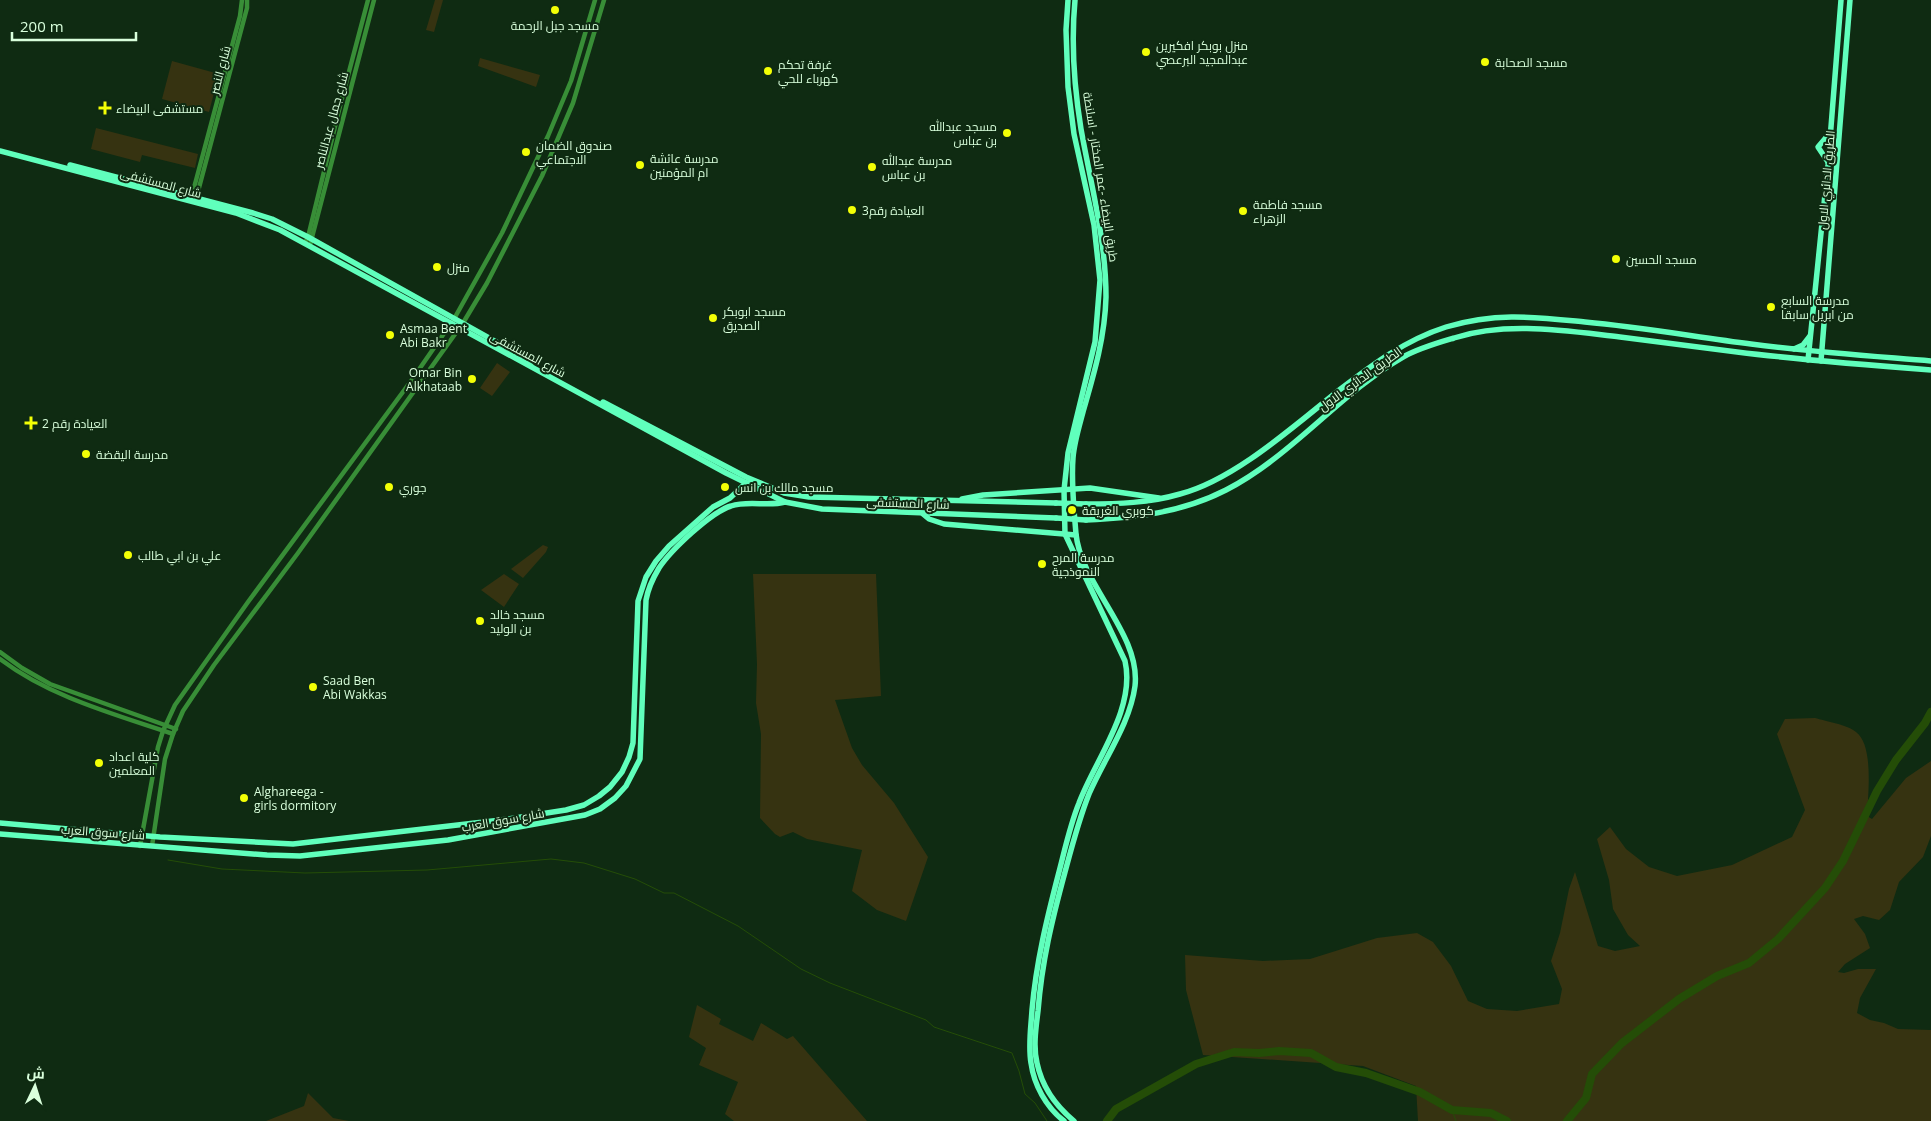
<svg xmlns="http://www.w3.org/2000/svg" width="1931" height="1121" viewBox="0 0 1931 1121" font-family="'Open Sans',Cairo,sans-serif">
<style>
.green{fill:#363311}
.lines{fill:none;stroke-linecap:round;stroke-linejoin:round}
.stream{stroke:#244d07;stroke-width:1}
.river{stroke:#244d07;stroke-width:8}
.minor{stroke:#388e37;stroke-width:4.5}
.major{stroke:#60ffbc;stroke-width:5.5}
.major-bridge{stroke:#60ffbc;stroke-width:5.5}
.poi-dot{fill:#f3ff05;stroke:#0f2b12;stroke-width:2}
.labels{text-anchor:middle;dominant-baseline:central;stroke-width:4;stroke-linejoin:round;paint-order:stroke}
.poi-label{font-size:12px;fill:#d9ffdc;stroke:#0f2b12;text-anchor:start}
.street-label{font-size:12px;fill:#d9ffdc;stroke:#0f2b12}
</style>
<rect width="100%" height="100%" fill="#0f2b12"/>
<g class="green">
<polygon points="435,0 443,0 434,32 426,30"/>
<polygon points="480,58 540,75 536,87 478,66"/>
<polygon points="172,61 219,74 209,112 162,99"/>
<polygon points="96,128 198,154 195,168 142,155 140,162 91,149"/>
<polygon points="497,363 510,372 492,396 480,388"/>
<polygon points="543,545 548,547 546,552 523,578 511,569"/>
<polygon points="504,574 519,584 504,607 481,590"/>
<polygon points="753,574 876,574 881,696 835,700 852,748 862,765 894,803 928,857 906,921 877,910 852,891 862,850 807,839 793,832 780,837 775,834 760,818 761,734 756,703 757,664"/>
<path d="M1815 718C1825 721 1848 725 1856 732 1874 745 1868 795 1867 816L1872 819 1906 778 1931 761V836L1923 857 1899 882 1890 910 1879 920 1863 916 1854 919 1865 934 1870 948 1845 964 1838 972 1844 973 1858 969H1876L1860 998 1857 1013 1870 1020 1884 1023 1898 1029 1931 1030V1121H1418L1416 1086 1363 1066 1203 1055 1186 990 1185 955 1263 961 1310 959 1377 938 1417 933 1433 942 1451 966 1468 1001 1487 1009 1517 1011 1559 1004 1562 989 1551 961 1560 933 1569 889 1575 872 1598 946 1615 951 1640 946 1628 935 1613 909 1609 880 1597 839 1610 827 1626 849 1649 867 1677 876 1732 865 1792 837 1805 810 1777 734 1785 719Z"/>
<polygon points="697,1005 721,1019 719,1024 753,1041 761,1023 787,1039 793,1036 867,1121 734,1121 725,1114 738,1082 699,1065 706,1048 689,1037"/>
<polygon points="308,1093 333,1118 349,1121 266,1121 304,1106"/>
</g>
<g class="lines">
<g class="stream">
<polyline points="168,860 222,869 305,873 427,870 551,859 584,863 635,879 664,893 674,893 738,926 801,969 830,983 926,1020 934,1027 1012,1053 1019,1071 1025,1094 1035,1103 1047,1121"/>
<polyline points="1452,1110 1456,1121"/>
</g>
<g class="river">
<polyline points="1107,1121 1116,1109 1196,1064 1234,1052 1259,1053 1279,1051 1311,1053 1336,1067 1366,1073 1420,1092 1452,1110 1491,1113 1507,1121"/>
<polyline points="1567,1121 1586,1098 1592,1074 1622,1043 1679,999 1717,976 1749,963 1778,939 1825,888 1843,861 1877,791 1896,760 1925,723 1931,712"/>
</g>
<g class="minor">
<polyline points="191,199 240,16 242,0"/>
<polyline points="196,199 247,8 247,0"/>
<polyline points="305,243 308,237 341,102 368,0"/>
<polyline points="310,245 374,0"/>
<polyline points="0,652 22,668 50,684 176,729"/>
<path d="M0 659C50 697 114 714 173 734"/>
<polyline points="140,846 158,747 163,731 175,705 248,602 411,381 454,319 502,233 548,136 571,81 595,0"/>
<polyline points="152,846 165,759 173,734 183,711 214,665 298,553 463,323 487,283 542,176 573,103 604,0"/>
</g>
<g class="major">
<polyline points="0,151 236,213 280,230 726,473 785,502 822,509 1056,518"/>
<polyline points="1828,162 1818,147 1829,134"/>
<polyline points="70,165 253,213 272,219 308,237 532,362"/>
<polyline points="1794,349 1803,345 1810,336"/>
<polyline points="1808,360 1828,165 1841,0"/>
<polyline points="1821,361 1850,0"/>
<polyline points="603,402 746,477 784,493 809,497 1056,503"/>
<polyline points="962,499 983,495 1090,488 1159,498"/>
<path d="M1086 504C1118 504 1149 503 1180 494 1234 480 1294 426 1338 391 1372 365 1405 340 1446 327 1497 312 1534 317 1585 322 1641 327 1696 337 1751 344 1811 352 1871 356 1931 361"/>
<polyline points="923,514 929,519 944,524 1076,535"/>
<path d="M1086 520C1135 518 1181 513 1226 490 1292 456 1339 394 1403 357 1419 348 1437 343 1454 338 1507 321 1566 331 1620 337 1659 342 1698 347 1737 352 1801 360 1866 365 1931 370"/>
<polyline points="0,823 160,837 293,844 501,820 566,810 584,805 599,796 610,787 622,772 629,757 633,743 638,601 646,577 656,561 669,546 713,507 730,498 746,483 750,483"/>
<path d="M0 834 267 855 300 856 448 840 585 815 600 809 615 798 626 786 640 759 646 600C648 589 653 578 659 568 671 550 711 512 731 506 749 500 768 507 785 502"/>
<path d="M1064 1121C1046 1107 1034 1085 1031 1063 1028 1046 1031 1027 1032 1010 1036 963 1047 918 1059 872 1065 849 1070 825 1079 803 1095 760 1136 709 1125 661L1065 534 1064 490 1068 453 1095 342 1100 280 1094 225 1074 134 1068 87 1066 30 1068 0"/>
<path d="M1074 1121C1056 1106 1042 1087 1037 1063 1033 1047 1036 1027 1038 1011 1042 961 1052 920 1065 872 1072 846 1079 819 1089 794 1104 759 1130 724 1135 686 1141 634 1081 585 1076 534 1074 509 1071 483 1073 458 1074 443 1079 427 1083 412 1094 374 1105 337 1106 297 1106 240 1091 185 1081 129 1074 86 1071 43 1075 0"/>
</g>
<g class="major-bridge">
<polyline points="1056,503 1086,504"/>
<polyline points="1056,518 1086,520"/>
</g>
</g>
<g class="poi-dot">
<circle cx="555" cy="10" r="5"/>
<circle cx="1146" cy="52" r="5"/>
<circle cx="1485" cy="62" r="5"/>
<circle cx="768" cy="71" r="5"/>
<path d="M102.5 100.5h5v5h5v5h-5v5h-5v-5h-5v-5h5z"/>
<circle cx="1007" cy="133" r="5"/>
<circle cx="526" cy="152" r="5"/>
<circle cx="640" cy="165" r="5"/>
<circle cx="872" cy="167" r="5"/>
<circle cx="852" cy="210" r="5"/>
<circle cx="1243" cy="211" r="5"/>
<circle cx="1616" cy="259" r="5"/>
<circle cx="437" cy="267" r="5"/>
<circle cx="1771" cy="307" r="5"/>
<circle cx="713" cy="318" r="5"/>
<circle cx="390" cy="335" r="5"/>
<circle cx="472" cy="379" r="5"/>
<path d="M28.5 415.5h5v5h5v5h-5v5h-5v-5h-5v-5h5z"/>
<circle cx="86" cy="454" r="5"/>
<circle cx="389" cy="487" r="5"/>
<circle cx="725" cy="487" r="5"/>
<circle cx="1072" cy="510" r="5"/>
<circle cx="128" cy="555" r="5"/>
<circle cx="1042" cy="564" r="5"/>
<circle cx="480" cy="621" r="5"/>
<circle cx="313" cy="687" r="5"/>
<circle cx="99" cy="763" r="5"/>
<circle cx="244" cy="798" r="5"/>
</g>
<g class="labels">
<g class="poi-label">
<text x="555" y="25" text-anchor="middle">مسجد جبل الرحمة</text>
<text x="1156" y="45">منزل بوبكر افكيرين<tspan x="1156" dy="14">عبدالمجيد البرعصي</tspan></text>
<text x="1495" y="62">مسجد الصحابة</text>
<text x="778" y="64">غرفة تحكم<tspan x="778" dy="14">كهرباء للحي</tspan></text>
<text x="116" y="108">مستشفى البيضاء</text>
<text x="997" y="126" text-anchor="end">مسجد عبدالله<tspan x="997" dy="14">بن عباس</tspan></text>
<text x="536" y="145">صندوق الضمان<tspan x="536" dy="14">الاجتماعي</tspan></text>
<text x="650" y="158">مدرسة عائشة<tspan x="650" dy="14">ام المؤمنين</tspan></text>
<text x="882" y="160">مدرسة عبدالله<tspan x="882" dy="14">بن عباس</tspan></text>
<text x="1253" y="204">مسجد فاطمة<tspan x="1253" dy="14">الزهراء</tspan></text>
<text x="862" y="210">3العيادة رقم</text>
<text x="1626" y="259">مسجد الحسين</text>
<text x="447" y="267">منزل</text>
<text x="1781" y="300">مدرسة السابع<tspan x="1781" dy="14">من ابريل سابقا</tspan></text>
<text x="723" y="311">مسجد ابوبكر<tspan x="723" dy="14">الصديق</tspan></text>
<text x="400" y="328">ِAsmaa Bent<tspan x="400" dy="14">Abi Bakr</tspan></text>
<text x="462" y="372" text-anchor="end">Omar Bin<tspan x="462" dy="14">Alkhataab</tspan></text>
<text x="42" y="423">العيادة رقم 2</text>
<text x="96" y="454">مدرسة اليقضة</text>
<text x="399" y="487">جوري</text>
<text x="735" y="487">مسجد مالك بن انس</text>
<text x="1082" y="510">كوبري الغريقة</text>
<text x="138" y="555">علي بن ابي طالب</text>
<text x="1052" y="557">مدرسة المرح<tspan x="1052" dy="14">النموذجية</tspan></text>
<text x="490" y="614">مسجد خالد<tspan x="490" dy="14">بن الوليد</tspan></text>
<text x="323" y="680">Saad Ben<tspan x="323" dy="14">Abi Wakkas</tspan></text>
<text x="109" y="756">كلية اعداد<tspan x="109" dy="14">المعلمين</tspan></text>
<text x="254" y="791">Alghareega -<tspan x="254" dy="14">girls dormitory</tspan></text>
</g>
<g class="street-label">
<text transform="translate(220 70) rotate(-75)">شارع النصر</text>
<text transform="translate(331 120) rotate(-75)">شارع جمال عبدالناصر</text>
<text transform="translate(1101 177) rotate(81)">طريق البيضاء -عمر المختار - اسلنطة</text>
<text transform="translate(1826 180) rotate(-85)">الطريق الدائري الاول</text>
<text transform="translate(161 183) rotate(15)">شارع المستشفى</text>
<text transform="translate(528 354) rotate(28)">شارع المستشفى</text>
<text transform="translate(1360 379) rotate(-36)">الطريق الدائري الاول</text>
<text transform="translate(908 503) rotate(2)">شارع المستشفى</text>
<text transform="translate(503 820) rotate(-10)">شارع سوق العرب</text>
<text transform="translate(103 832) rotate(4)">شارع سوق العرب</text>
</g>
</g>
<g transform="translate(35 1086) rotate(4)" stroke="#0f2b12" stroke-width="4" paint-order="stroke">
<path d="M0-4L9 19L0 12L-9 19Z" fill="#d9ffdc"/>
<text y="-8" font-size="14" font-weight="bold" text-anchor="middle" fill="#d9ffdc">ش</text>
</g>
<path d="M12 32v8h124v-8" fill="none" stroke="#d9ffdc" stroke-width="2.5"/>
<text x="20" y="32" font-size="15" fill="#d9ffdc" stroke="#0f2b12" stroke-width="4" paint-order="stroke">200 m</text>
</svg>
